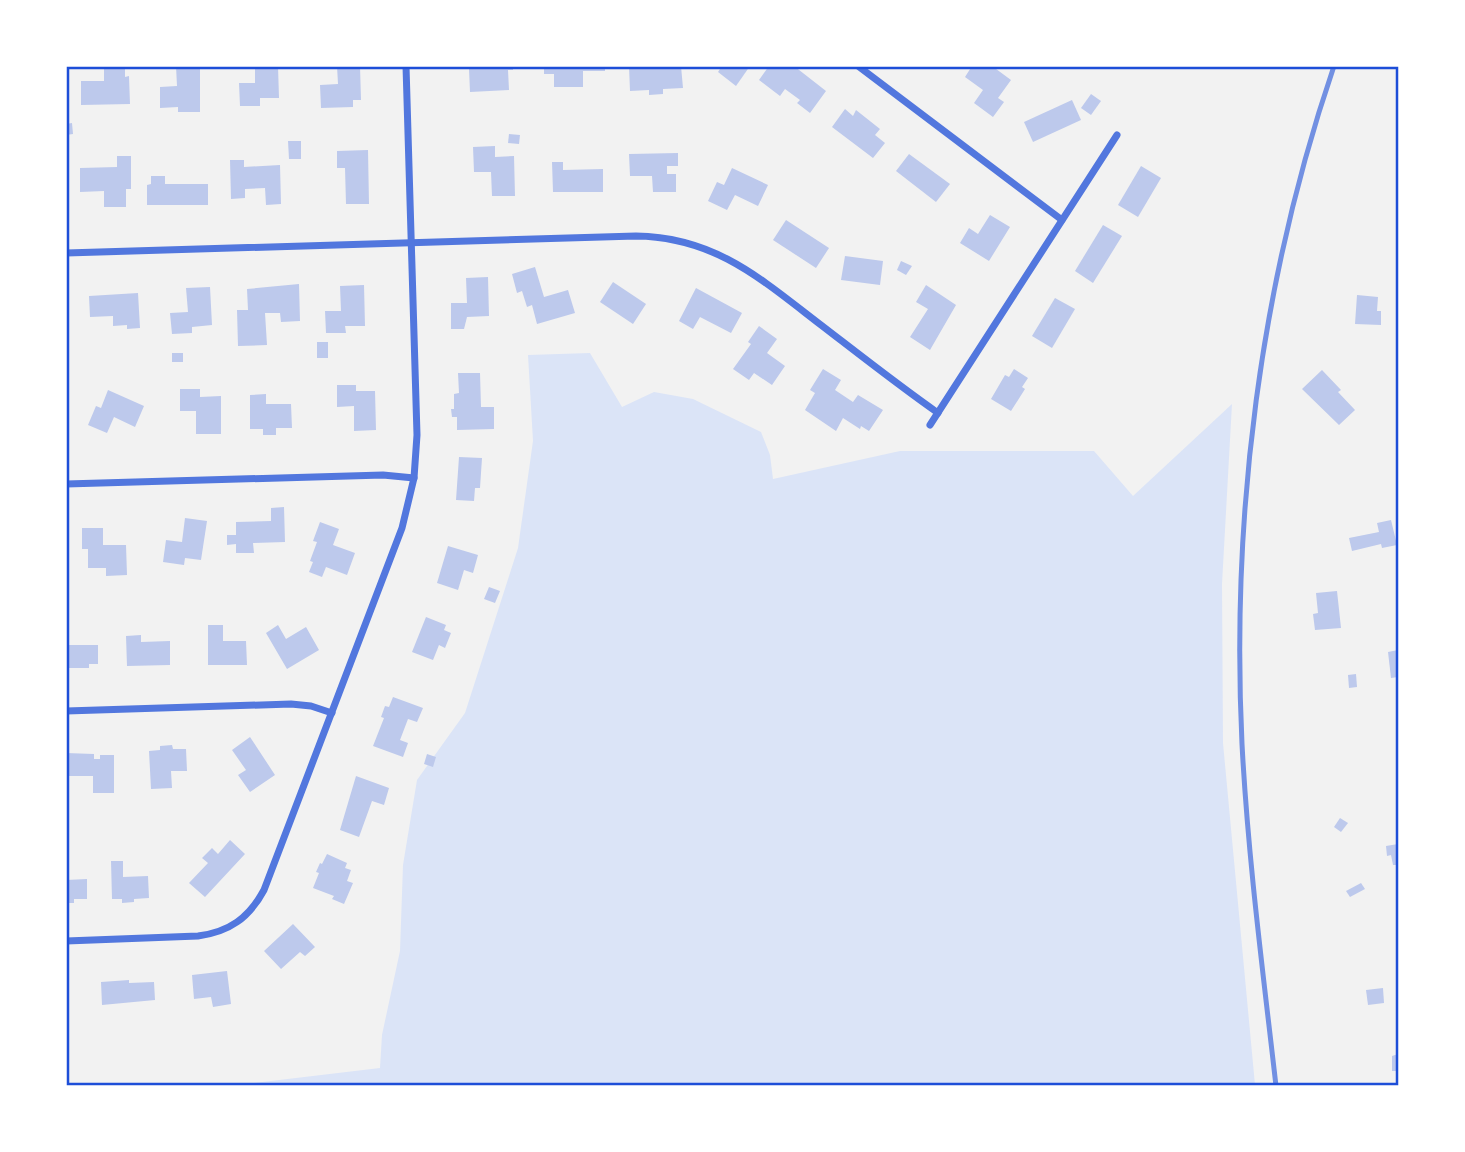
<svg xmlns="http://www.w3.org/2000/svg" width="1465" height="1152" viewBox="0 0 1465 1152" font-family="'Source Sans 3',sans-serif">
<style>
.green{fill:#dbe4f7}
.building{fill:#bdc9ec}
.lines{fill:none;stroke-linecap:round;stroke-linejoin:round}
.minor{stroke:#5277de;stroke-width:7}
.rail{stroke:#7290e2;stroke-width:5}
.neatline{fill:none;stroke:#1d4ed8;stroke-width:2.5}
</style>
<rect width="100%" height="100%" fill="#f2f2f2"/>
<polygon class="green" points="590,353 622,407 654,392 693,399 761,432 770,455 773,479 900,451 1094,451 1133,496 1232,404 1222,584 1223,743 1255,1085 228,1086 380,1068 382,1035 400,951 403,865 417,780 465,713 518,548 533,441 528,355"/>
<g class="building">
<polygon points="104,66 125,66 125,77 129,76 130,104 81,105 81,81 104,81"/>
<polygon points="176,66 200,66 200,112 178,112 178,107 160,108 160,87 177,86"/>
<polygon points="255,66 278,66 279,98 260,98 260,106 240,106 239,83 255,83"/>
<polygon points="337,66 360,66 361,100 353,100 353,107 321,108 320,85 338,84"/>
<polygon points="493,66 513,66 513,70 508,70 509,90 470,92 469,69 493,68"/>
<polygon points="544,66 605,66 605,71 583,71 583,87 554,87 554,74 544,74"/>
<polygon points="629,66 681,66 683,88 663,89 663,94 649,95 649,90 630,91"/>
<polygon points="722,66 750,66 736,86 718,72"/>
<polygon points="769,66 794,66 826,91 810,113 797,103 800,100 785,89 780,96 759,80"/>
<polygon points="972,66 992,66 1011,80 998,98 1004,102 993,117 974,103 983,90 965,77"/>
<polygon points="1091,94 1101,101 1091,115 1081,108"/>
<polygon points="1072,100 1081,120 1033,142 1024,122"/>
<polygon points="845,109 853,116 856,110 880,129 875,135 885,143 873,158 832,127"/>
<polygon points="72,123 73,134 66,135 66,124"/>
<polygon points="509,134 520,135 519,144 508,143"/>
<polygon points="288,141 301,141 301,159 289,159"/>
<polygon points="495,146 495,157 514,156 515,196 492,196 491,172 474,172 473,147"/>
<polygon points="368,150 369,204 346,204 345,168 337,168 337,151"/>
<polygon points="678,153 678,166 667,166 667,174 676,174 676,192 653,192 652,176 630,176 629,154"/>
<polygon points="909,154 950,184 936,202 896,171"/>
<polygon points="117,156 131,156 131,189 126,189 126,207 104,207 104,191 80,192 80,168 117,167"/>
<polygon points="230,160 244,160 244,167 280,165 281,204 266,205 265,188 245,189 245,198 231,199"/>
<polygon points="552,162 563,162 563,170 603,169 603,192 553,192"/>
<polygon points="1141,166 1161,178 1138,217 1118,205"/>
<polygon points="732,168 768,185 758,206 735,195 727,210 708,201 717,182 724,185"/>
<polygon points="151,176 165,176 165,184 208,184 208,205 147,205 147,185 151,184"/>
<polygon points="990,215 1010,227 989,261 960,243 969,228 978,234"/>
<polygon points="786,220 829,248 816,268 773,240"/>
<polygon points="1103,225 1122,236 1093,283 1075,271"/>
<polygon points="845,256 883,261 880,285 841,280"/>
<polygon points="901,261 912,266 906,275 897,270"/>
<polygon points="535,267 544,297 568,290 575,313 537,324 532,305 527,307 522,291 517,293 512,274"/>
<polygon points="488,277 489,316 467,317 464,329 451,329 451,303 467,303 466,278"/>
<polygon points="613,282 646,304 633,324 600,302"/>
<polygon points="299,284 300,321 281,322 280,313 265,313 267,345 238,346 237,310 248,310 247,289"/>
<polygon points="364,285 365,326 345,326 346,333 326,333 325,311 341,311 340,286"/>
<polygon points="926,285 956,305 930,350 910,337 928,309 916,302"/>
<polygon points="210,287 212,325 192,327 192,333 172,334 170,313 188,312 186,288"/>
<polygon points="696,288 742,313 731,333 700,317 693,329 679,321"/>
<polygon points="138,293 140,328 127,329 127,325 113,326 113,316 90,317 89,296"/>
<polygon points="1357,295 1378,297 1377,311 1381,311 1381,325 1355,324"/>
<polygon points="1055,298 1075,309 1052,348 1032,336"/>
<polygon points="759,326 777,339 767,353 785,366 772,385 754,373 749,380 733,369 751,344 748,342"/>
<rect x="317" y="342" width="11" height="16"/>
<rect x="172" y="353" width="11" height="9"/>
<polygon points="823,369 841,380 835,390 853,402 858,395 883,410 869,431 861,426 860,429 843,418 836,431 805,410 815,393 810,390"/>
<polygon points="1014,369 1028,378 1022,387 1025,389 1011,411 991,399 1005,375 1009,377"/>
<polygon points="1322,370 1341,390 1338,392 1355,410 1339,425 1302,389"/>
<polygon points="458,373 480,373 481,407 494,407 494,429 457,430 457,417 452,417 451,409 454,409 454,394 459,393"/>
<polygon points="337,385 356,385 356,391 375,391 376,430 354,431 354,406 337,407"/>
<polygon points="180,389 200,389 200,397 221,396 221,434 196,434 196,411 180,411"/>
<polygon points="108,390 144,406 135,427 114,417 107,433 88,425 96,406 101,408"/>
<polygon points="266,394 266,404 291,404 292,428 276,428 276,435 263,435 263,429 250,429 250,395"/>
<polygon points="459,457 482,458 480,488 475,488 474,501 456,500"/>
<polygon points="284,507 285,542 253,543 254,553 236,553 236,544 227,545 227,535 236,535 236,522 271,521 271,508"/>
<polygon points="185,518 207,521 201,560 185,558 184,565 163,562 166,540 182,542"/>
<polygon points="1391,520 1397,545 1382,548 1381,544 1352,551 1349,538 1379,532 1377,523"/>
<polygon points="320,522 339,529 333,545 355,553 347,575 326,567 322,577 309,572 313,562 310,561 317,542 313,541"/>
<polygon points="82,528 103,528 103,545 126,545 127,575 106,576 106,568 88,568 88,549 82,549"/>
<polygon points="448,546 478,555 473,573 464,570 458,590 437,583"/>
<polygon points="489,587 500,591 495,603 484,599"/>
<polygon points="1337,591 1341,628 1315,630 1313,614 1318,613 1316,593"/>
<polygon points="426,617 446,625 444,630 451,633 445,648 439,645 433,660 412,652"/>
<polygon points="208,625 223,625 223,641 246,641 247,665 208,665"/>
<polygon points="278,625 286,639 306,627 319,650 287,669 266,633"/>
<polygon points="141,635 141,642 170,641 170,665 127,666 126,636"/>
<polygon points="66,645 98,645 98,664 89,664 89,668 66,668"/>
<polygon points="1398,650 1398,677 1391,678 1388,652"/>
<polygon points="1356,674 1357,687 1349,688 1348,675"/>
<polygon points="393,697 423,708 417,722 408,719 400,740 408,743 403,757 373,746 384,718 381,717 385,706 389,707"/>
<polygon points="250,737 275,775 250,792 238,775 246,770 232,750"/>
<polygon points="172,745 173,749 186,749 187,771 171,771 172,788 151,789 149,751 160,750 160,746"/>
<polygon points="66,753 94,754 94,759 100,759 100,755 114,755 114,793 93,793 93,776 66,776"/>
<polygon points="427,754 436,757 433,767 424,764"/>
<polygon points="356,776 389,788 384,805 372,801 359,837 340,830"/>
<polygon points="1340,818 1348,823 1341,832 1334,827"/>
<polygon points="230,840 245,854 205,897 189,883 208,863 202,858 212,848 218,854"/>
<polygon points="1398,844 1398,865 1393,865 1391,855 1387,856 1386,846"/>
<polygon points="327,854 347,863 345,868 351,870 347,881 353,883 344,904 332,899 334,896 313,888 319,873 316,872 320,863 322,864"/>
<polygon points="111,861 123,861 123,877 148,876 149,898 134,899 134,902 122,903 122,899 112,899"/>
<polygon points="87,879 87,899 74,899 74,903 66,903 66,880"/>
<polygon points="1361,883 1365,889 1350,897 1346,891"/>
<polygon points="293,924 315,947 305,956 300,952 281,969 264,951"/>
<polygon points="227,971 231,1004 213,1007 211,997 194,999 192,975"/>
<polygon points="129,980 129,983 154,982 155,1000 102,1005 101,982"/>
<polygon points="1383,988 1384,1003 1368,1005 1366,990"/>
<polygon points="1398,1054 1398,1071 1392,1071 1392,1056"/>
</g>
<g class="lines">
<g class="minor">
<polyline points="858,66 1062,220"/>
<path d="M66 253 636 236C715 237 761 279 821 325 860 355 898 385 938 413"/>
<polyline points="930,425 1117,135"/>
<polyline points="66,484 383,475 414,478"/>
<polyline points="66,711 291,704 311,706 332,713"/>
<path d="M66 941 198 936C229 932 249 918 264 890L402 528 414 478 417 435 406 66"/>
</g>
<path class="rail" d="M1276 1086C1263 972 1248 858 1242 744 1231 516 1260 283 1334 66"/>
</g>
<rect width="1465" height="1152" fill="none" stroke="#ffffff" stroke-width="136"/>
<rect x="68" y="68" width="1329" height="1016" class="neatline"/>
</svg>
